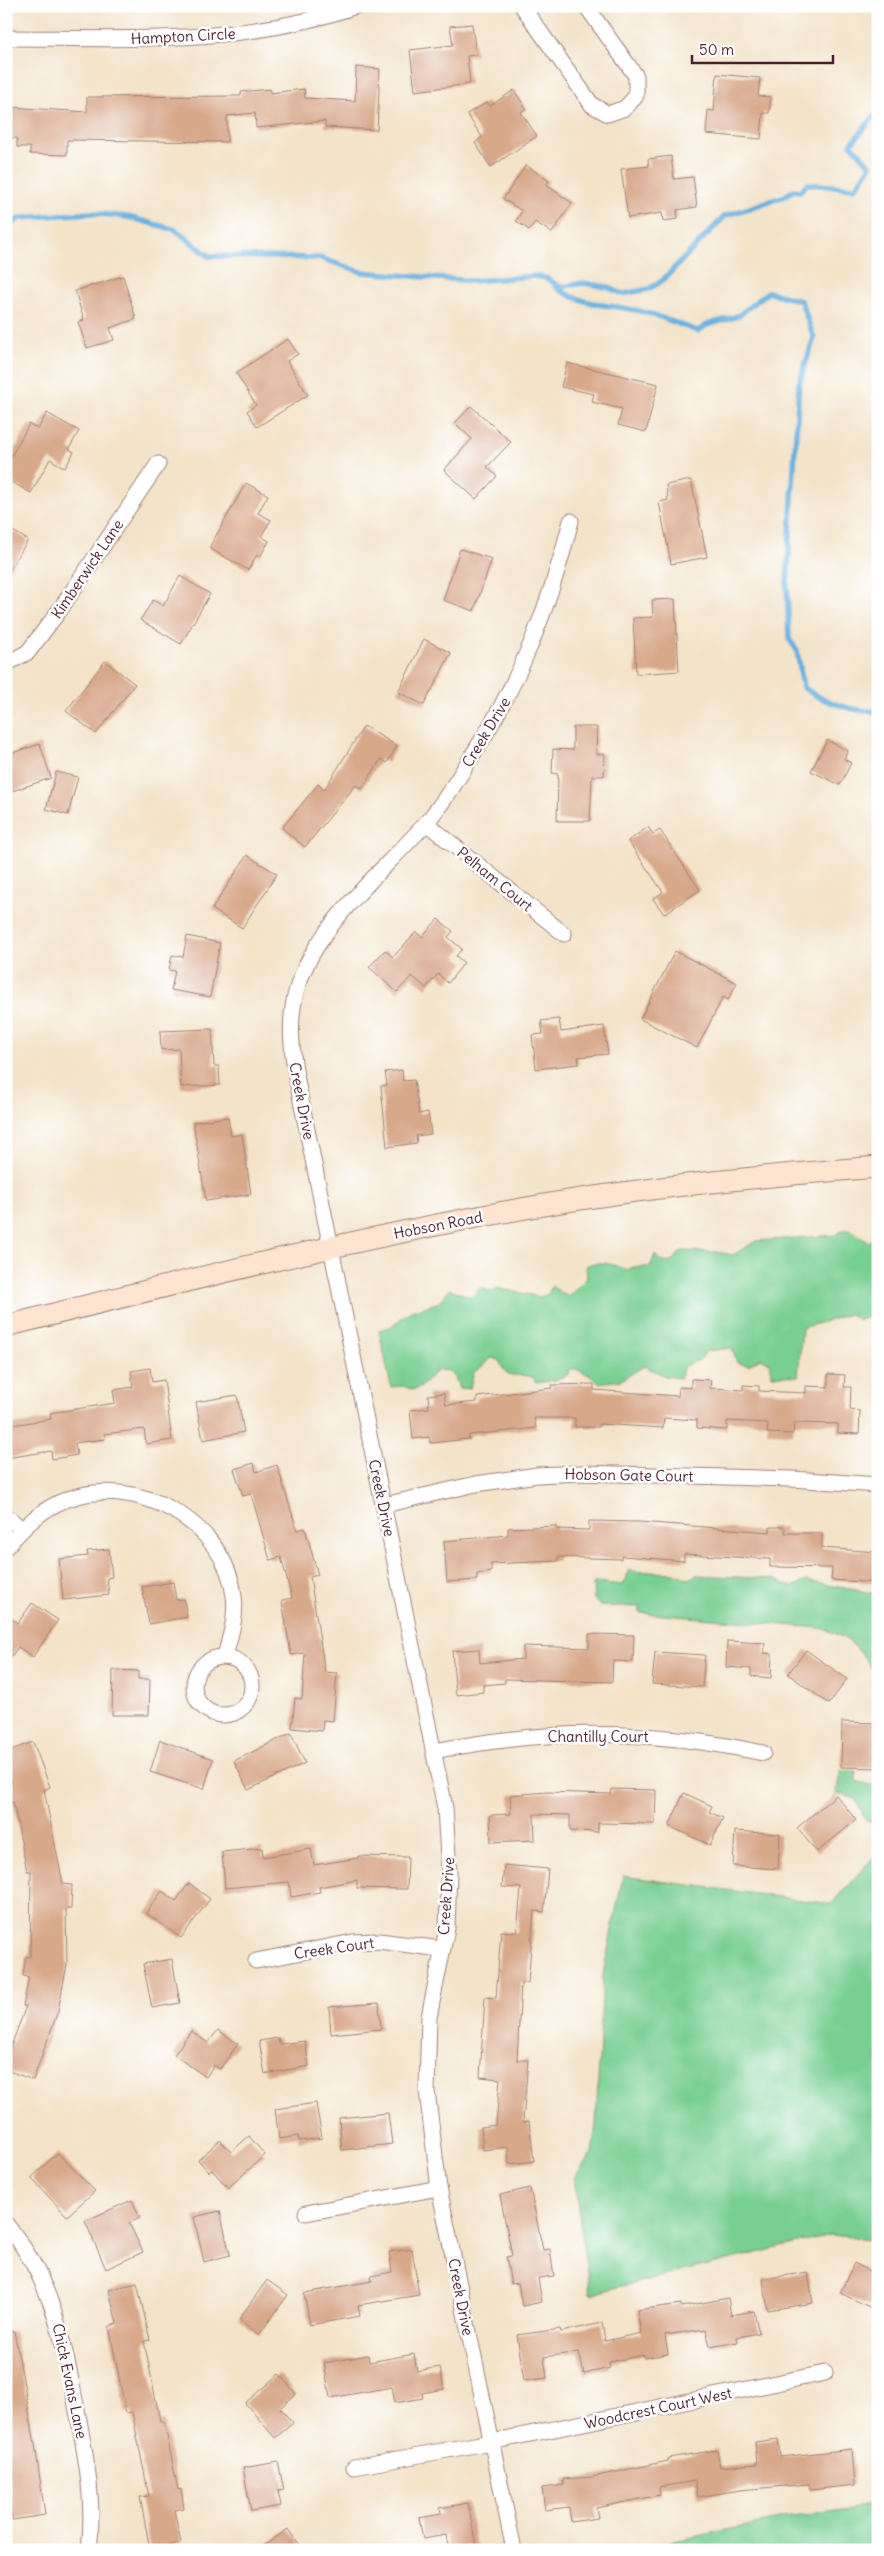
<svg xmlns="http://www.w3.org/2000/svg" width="884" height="2556" viewBox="0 0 884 2556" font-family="Delius,sans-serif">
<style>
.green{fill:#78cf93;stroke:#61775f}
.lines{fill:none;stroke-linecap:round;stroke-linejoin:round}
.stream{stroke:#67b0df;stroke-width:5.5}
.building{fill:#d8a88b}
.minor-casing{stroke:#9e817a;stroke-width:17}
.secondary-casing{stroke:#9e817a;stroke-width:23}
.minor{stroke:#fff;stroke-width:15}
.secondary{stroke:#fde4d0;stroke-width:21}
.labels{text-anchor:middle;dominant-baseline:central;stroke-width:5;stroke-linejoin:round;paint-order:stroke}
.street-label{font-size:15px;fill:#4a1f2b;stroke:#fff}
</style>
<rect width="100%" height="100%" fill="#fff"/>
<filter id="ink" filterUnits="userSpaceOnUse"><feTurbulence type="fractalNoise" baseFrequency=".02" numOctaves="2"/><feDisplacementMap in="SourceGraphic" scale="10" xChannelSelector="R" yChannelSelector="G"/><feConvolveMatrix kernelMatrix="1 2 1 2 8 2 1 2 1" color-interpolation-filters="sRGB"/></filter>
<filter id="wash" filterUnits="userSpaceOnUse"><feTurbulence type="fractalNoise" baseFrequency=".0096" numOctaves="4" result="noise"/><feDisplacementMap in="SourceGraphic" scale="20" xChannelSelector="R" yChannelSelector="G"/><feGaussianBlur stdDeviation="1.12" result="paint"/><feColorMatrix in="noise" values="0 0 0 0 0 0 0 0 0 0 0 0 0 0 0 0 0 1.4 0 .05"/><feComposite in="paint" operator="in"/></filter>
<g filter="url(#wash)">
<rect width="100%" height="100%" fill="#f3e3c9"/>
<g class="green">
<path d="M842 1230H851L868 1242 874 1237H878V1313L859 1320 850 1314 802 1328 798 1376 772 1375 770 1363 761 1358 749 1365 737 1363 732 1348 706 1351 700 1360 684 1366 680 1378 665 1376 644 1366 621 1380 598 1383C592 1376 578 1367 569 1369V1374L555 1380 536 1383 533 1377C514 1372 507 1382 499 1360L492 1358C485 1362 482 1368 474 1372L470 1388 459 1389 455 1377 447 1370 436 1371 421 1387 413 1390 404 1386 391 1387 379 1330 390 1327 411 1311 440 1302 449 1289 471 1297 480 1288 491 1291 497 1288 540 1297 548 1294 552 1286 564 1295 571 1294 587 1278 586 1266C599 1259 614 1265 627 1270L633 1267H650L655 1254C663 1268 673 1263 681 1251L717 1252 733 1255 756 1241 836 1235Z"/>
<path d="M628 1571 675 1573 688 1579 696 1575 775 1579 792 1587 806 1581 878 1594V1679C862 1652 852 1637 820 1628L640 1613V1607L600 1606 594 1599 593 1584 597 1582 621 1585 626 1581Z"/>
<polygon points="840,1771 856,1771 856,1781 878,1787 878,1824 866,1820 855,1799 843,1794 836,1795"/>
<polygon points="878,1852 878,2243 871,2239 830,2235 590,2294 574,2178 592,2153 596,2125 603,1974 623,1876 831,1904"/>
<polygon points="878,2505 878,2550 630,2550 784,2518"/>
</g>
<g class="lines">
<g class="stream">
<polyline points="6,227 20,218 91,213 128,217 176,230 209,256 320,258 362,272 473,281 535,276 546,278 561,287 583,283 607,287 623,294 649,289 662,281 725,216 785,196 794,190 800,191 807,184 855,188 871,166 851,144 878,112"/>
<path d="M555 286C581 308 620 304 651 314 667 319 683 326 698 331L707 325 738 316 768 292 801 301 814 338 799 383 787 585 789 639 797 650 803 687C821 701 855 713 878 711"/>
</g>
</g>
<g id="blocks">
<g class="building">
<polygon points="472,24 476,55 467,56 470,84 415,91 410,50 453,45 450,26"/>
<polygon points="356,67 380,69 377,130 325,127 325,121 256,128 255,113 227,116 227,142 67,140 67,155 30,154 30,147 17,147 17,138 8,138 9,107 87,112 87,97 241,96 241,92 270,89 270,93 304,89 305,98 355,101"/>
<polygon points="717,74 760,78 758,96 771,97 769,113 763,113 761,139 706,134 708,110 714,111"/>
<polygon points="514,90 526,109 521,112 537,136 491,167 475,143 482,137 467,114 487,102 490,106"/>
<polygon points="671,156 674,179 693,177 697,207 677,210 678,219 663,221 662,213 628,218 621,169 649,166 648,159"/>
<polygon points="526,165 549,181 546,185 572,203 552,233 535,222 529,230 516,221 522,211 503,199"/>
<polygon points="123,276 136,319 110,328 114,340 87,348 78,322 84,320 75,291"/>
<polygon points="288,339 298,354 287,361 308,395 257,427 247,411 256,405 236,373"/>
<polygon points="567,363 658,384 646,432 618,425 622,409 592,402 594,394 561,387"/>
<polygon points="471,406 511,442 487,467 497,476 476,499 444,470 472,439 455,423"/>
<polygon points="47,413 79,431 69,449 74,452 65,468 50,459 31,493 6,479 6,466 29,424 38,429"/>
<polygon points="691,480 707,557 671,564 659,502 668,500 666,485"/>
<polygon points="246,483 268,495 258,513 271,520 261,536 269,541 260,557 257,555 248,570 209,548"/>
<polygon points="6,527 28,540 6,576"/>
<polygon points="460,549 492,559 474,611 443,600"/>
<polygon points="180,576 210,594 181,644 140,620 153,600 163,606"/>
<polygon points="675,599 679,671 636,674 633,618 653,617 652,600"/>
<polygon points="424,639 451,653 424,705 398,692"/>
<polygon points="105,661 135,684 96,734 66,711"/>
<polygon points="364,726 397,746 387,763 381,759 362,789 356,785 305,847 282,828 318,784 324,790"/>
<polygon points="573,727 597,727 596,754 605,754 604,776 592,776 590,821 557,821 558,774 552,773 553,749 573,750"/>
<polygon points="827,740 848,751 844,759 851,763 840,785 811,771"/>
<polygon points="40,744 51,778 6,793 6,755"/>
<polygon points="56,772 78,777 68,815 46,809"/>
<polygon points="648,827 653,834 660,830 700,890 664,914 653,899 663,892 628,841"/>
<polygon points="247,855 277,874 242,928 212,909"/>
<polygon points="438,919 453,931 448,937 462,949 456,956 464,963 448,983 438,974 426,988 412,976 397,992 369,967 385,950 393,957 416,932 422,937"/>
<polygon points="187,936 220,943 210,997 171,990 175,971 169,970 172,955 183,957"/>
<polygon points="675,951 737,983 728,1000 723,997 697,1048 640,1019"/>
<polygon points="559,1019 561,1032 604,1026 608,1054 578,1057 579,1064 536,1069 532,1035 543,1034 541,1021"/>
<polygon points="212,1029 214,1066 219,1066 220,1085 181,1087 179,1049 161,1050 160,1031"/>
<polygon points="402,1070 403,1081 414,1080 419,1114 428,1112 431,1134 416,1136 417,1143 387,1147 381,1086 387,1085 385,1072"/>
<polygon points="228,1117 231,1136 242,1134 251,1194 206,1201 193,1122"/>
<polygon points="150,1368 152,1382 164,1380 172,1440 146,1444 144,1429 104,1434 105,1439 75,1443 77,1455 52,1459 51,1451 6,1458 6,1426 51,1419 50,1413 115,1403 113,1390 133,1387 131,1371"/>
<polygon points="828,1374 845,1375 844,1387 851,1387 850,1410 860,1411 859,1434 838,1433 838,1424 794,1423 793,1434 767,1433 768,1423 727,1421 727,1430 697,1428 697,1420 664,1418 663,1428 599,1424 599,1427 575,1427 575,1418 534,1418 536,1428 469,1435 469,1439 430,1443 429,1437 413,1439 410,1410 429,1408 428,1395 444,1393 446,1405 477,1402 477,1397 552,1388 552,1385 594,1384 594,1390 678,1396 679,1387 691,1388 691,1379 711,1380 710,1388 743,1390 743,1385 759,1386 759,1391 806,1393 806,1386 828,1387"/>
<polygon points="237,1395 244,1432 203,1440 196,1402"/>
<polygon points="254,1463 256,1472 277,1465 297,1530 305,1528 318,1575 310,1577 325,1672 337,1673 333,1721 323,1720 322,1731 292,1728 295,1698 302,1699 305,1653 291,1655 282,1600 292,1598 281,1557 270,1560 251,1494 243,1496 234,1469"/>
<polygon points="589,1521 639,1522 770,1532 770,1527 785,1527 785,1533 822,1533 822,1548 878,1552 878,1583 831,1580 832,1568 770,1567 770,1559 684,1554 684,1561 622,1556 621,1559 558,1557 558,1561 491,1564 491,1572 477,1574 477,1580 447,1582 444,1541 508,1535 508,1528 556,1526 556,1529 589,1530"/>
<polygon points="109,1549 112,1577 107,1578 109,1595 63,1600 59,1559 88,1556 87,1551"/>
<polygon points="173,1582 176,1600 184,1599 187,1617 149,1624 142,1587"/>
<polygon points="32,1603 58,1620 33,1657 18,1647 6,1664 6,1615 18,1623"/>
<polygon points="589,1634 634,1635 633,1662 613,1661 612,1682 505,1679 505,1683 483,1685 483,1692 456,1695 452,1651 479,1649 480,1663 523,1659 523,1646 589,1648"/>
<polygon points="727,1641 765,1643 764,1653 772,1654 771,1678 751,1676 751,1669 726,1667"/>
<polygon points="806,1650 847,1679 829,1704 788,1674"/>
<polygon points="655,1652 705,1655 702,1687 652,1684"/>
<polygon points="113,1670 138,1671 138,1679 150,1679 149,1715 112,1715"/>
<polygon points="842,1722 878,1723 877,1768 841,1767"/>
<polygon points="291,1733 305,1763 248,1790 234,1761"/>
<polygon points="160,1740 213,1759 204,1789 150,1772"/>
<polygon points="33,1742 50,1787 44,1790 63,1884 72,1885 71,1909 66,1909 67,1964 58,2011 33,2080 6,2070 6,2048 10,2049 26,2006 23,2006 29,1977 23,1976 26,1956 30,1957 31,1871 27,1871 13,1802 10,1803 6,1795 6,1786 12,1783 6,1768 6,1752"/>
<polygon points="612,1789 656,1790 655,1824 598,1823 598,1832 570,1831 570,1815 534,1814 535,1840 491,1842 490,1815 511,1814 510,1795 548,1792 611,1794"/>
<polygon points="684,1793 712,1806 709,1812 723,1818 710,1845 669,1826"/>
<polygon points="836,1795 856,1820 817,1852 797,1828"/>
<polygon points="735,1831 780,1834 778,1869 733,1866"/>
<polygon points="262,1848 263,1857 311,1849 314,1865 358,1858 358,1856 408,1857 407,1889 357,1888 357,1880 319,1887 320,1892 291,1897 289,1882 225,1888 222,1852"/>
<polygon points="504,1865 548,1869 544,1912 534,1911 528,1983 521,1983 517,2060 528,2060 523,2122 529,2121 534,2161 509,2164 508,2147 483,2150 481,2127 496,2125 500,2079 480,2077 485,1997 496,1998 501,1931 517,1932 521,1888 502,1887"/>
<polygon points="189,1883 210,1899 181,1938 146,1913 162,1891 176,1901"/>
<polygon points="172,1959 180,2003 152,2008 143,1964"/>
<polygon points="379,2003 381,2029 331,2034 329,2007"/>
<polygon points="218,2030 238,2044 220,2069 214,2065 206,2077 174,2055 191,2031 208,2043"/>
<polygon points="278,2038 279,2044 305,2041 309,2066 265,2074 259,2041"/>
<polygon points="316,2103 322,2138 299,2141 298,2136 279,2139 275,2109"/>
<polygon points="388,2113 392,2144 342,2150 339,2118"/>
<polygon points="249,2136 265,2155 228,2188 212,2170 209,2172 198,2160 220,2140 231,2152"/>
<polygon points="58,2153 95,2191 67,2216 31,2178"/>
<polygon points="530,2188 543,2250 550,2249 554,2276 538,2278 542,2302 522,2306 518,2283 511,2284 506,2257 512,2256 500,2195"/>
<polygon points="132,2200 140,2218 129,2223 143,2252 106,2269 85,2221"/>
<polygon points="220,2211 230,2255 204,2262 194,2217"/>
<polygon points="412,2249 419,2295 358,2305 360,2316 310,2325 304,2293 372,2281 371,2276 392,2272 389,2252"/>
<polygon points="854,2263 878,2275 878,2311 840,2293"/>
<polygon points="808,2272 813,2303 768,2310 763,2279"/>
<polygon points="267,2280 288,2295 259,2335 239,2319"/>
<polygon points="137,2283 150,2340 144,2341 160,2421 164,2421 178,2490 181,2489 184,2508 174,2510 181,2543 150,2549 140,2497 149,2496 132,2412 126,2413 109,2326 117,2324 109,2290"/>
<polygon points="728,2298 731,2315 754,2311 759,2333 737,2337 738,2342 710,2347 706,2329 665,2335 668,2354 644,2358 644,2355 609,2362 610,2368 584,2374 579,2352 544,2357 547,2378 524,2381 517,2335 560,2329 561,2332 602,2323 605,2341 641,2333 637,2310 681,2304 681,2307"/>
<polygon points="14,2331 35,2444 45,2515 12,2520 6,2482 6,2332"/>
<polygon points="414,2354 417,2371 440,2367 444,2389 422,2393 423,2398 395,2403 392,2387 330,2398 324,2363 368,2355 369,2362"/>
<polygon points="279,2374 296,2394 280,2408 293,2423 275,2438 245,2403"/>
<polygon points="778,2439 780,2457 852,2449 855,2485 810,2490 809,2484 740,2490 698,2497 695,2481 659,2487 660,2495 596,2508 598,2518 571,2522 569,2507 545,2510 542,2488 564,2485 563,2479 592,2477 668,2461 668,2458 717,2450 720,2467 757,2464 755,2442"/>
<polygon points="278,2462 284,2490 278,2491 281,2506 251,2511 243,2468"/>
<polygon points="468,2503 476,2546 449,2550 446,2535 423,2539 419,2518 441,2514 440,2508"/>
<polygon points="288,2529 302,2550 258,2550"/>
</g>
</g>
</g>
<g filter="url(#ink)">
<use href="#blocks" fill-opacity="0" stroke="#9e817a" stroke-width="1"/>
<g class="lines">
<g class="minor-casing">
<g id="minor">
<polyline points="522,6 592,105 608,114 625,108 636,96 636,76 586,6"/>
<path d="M6 38C124 38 243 46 356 6"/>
<polyline points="6,664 28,652 59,611 158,464"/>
<polyline points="426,823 564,934"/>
<polyline points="384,1505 476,1484 537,1475 582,1473 792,1479 878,1485"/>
<polyline points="6,1516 22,1529"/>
<path d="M6 1547C25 1526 42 1508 68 1499 137 1474 225 1522 234 1596 237 1616 230 1637 225 1656"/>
<circle cx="223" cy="1686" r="29"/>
<path d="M434 1751C548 1729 649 1728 763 1753"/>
<polyline points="256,1961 353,1942 379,1941 441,1949"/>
<polyline points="306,2213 439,2188"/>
<path d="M6 2224C53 2280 63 2341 77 2410 86 2458 95 2501 89 2550"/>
<polyline points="354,2467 491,2442 825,2373"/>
<path d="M514 2550 439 2188 427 2091 429 2017 447 1928 449 1873 445 1808 296 1076C292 1051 289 1026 294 1001 307 932 380 875 425 824 442 805 457 781 470 759 519 684 549 608 571 521"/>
</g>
</g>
<g class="secondary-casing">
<path id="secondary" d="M6 1326C181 1282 355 1238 532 1207 646 1187 762 1176 878 1167"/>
</g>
<use href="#minor" class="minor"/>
<use href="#secondary" class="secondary"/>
</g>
</g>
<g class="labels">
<g class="street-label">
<text transform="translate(183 36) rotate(-3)">Hampton Circle</text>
<text transform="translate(87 569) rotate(-56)">Kimberwick Lane</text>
<text transform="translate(486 732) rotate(-59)">Creek Drive</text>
<text transform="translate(495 879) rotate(39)">Pelham Court</text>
<text transform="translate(302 1101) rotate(79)">Creek Drive</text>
<text transform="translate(438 1225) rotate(-11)">Hobson Road</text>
<text transform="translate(629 1475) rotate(1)">Hobson Gate Court</text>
<text transform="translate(382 1498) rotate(78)">Creek Drive</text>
<text x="598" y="1736">Chantilly Court</text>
<text transform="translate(446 1896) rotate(-86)">Creek Drive</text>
<text transform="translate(334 1948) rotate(-8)">Creek Court</text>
<text transform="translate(461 2297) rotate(79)">Creek Drive</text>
<text transform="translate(70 2381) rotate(78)">Chick Evans Lane</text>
<text transform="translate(658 2408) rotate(-12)">Woodcrest Court West</text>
</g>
</g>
<rect width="884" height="2556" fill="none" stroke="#fff" stroke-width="25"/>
<path d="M692 55v8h141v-8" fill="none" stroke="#4a1f2b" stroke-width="2.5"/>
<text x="699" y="55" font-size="15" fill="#4a1f2b" stroke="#ffffff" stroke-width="4" paint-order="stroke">50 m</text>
</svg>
